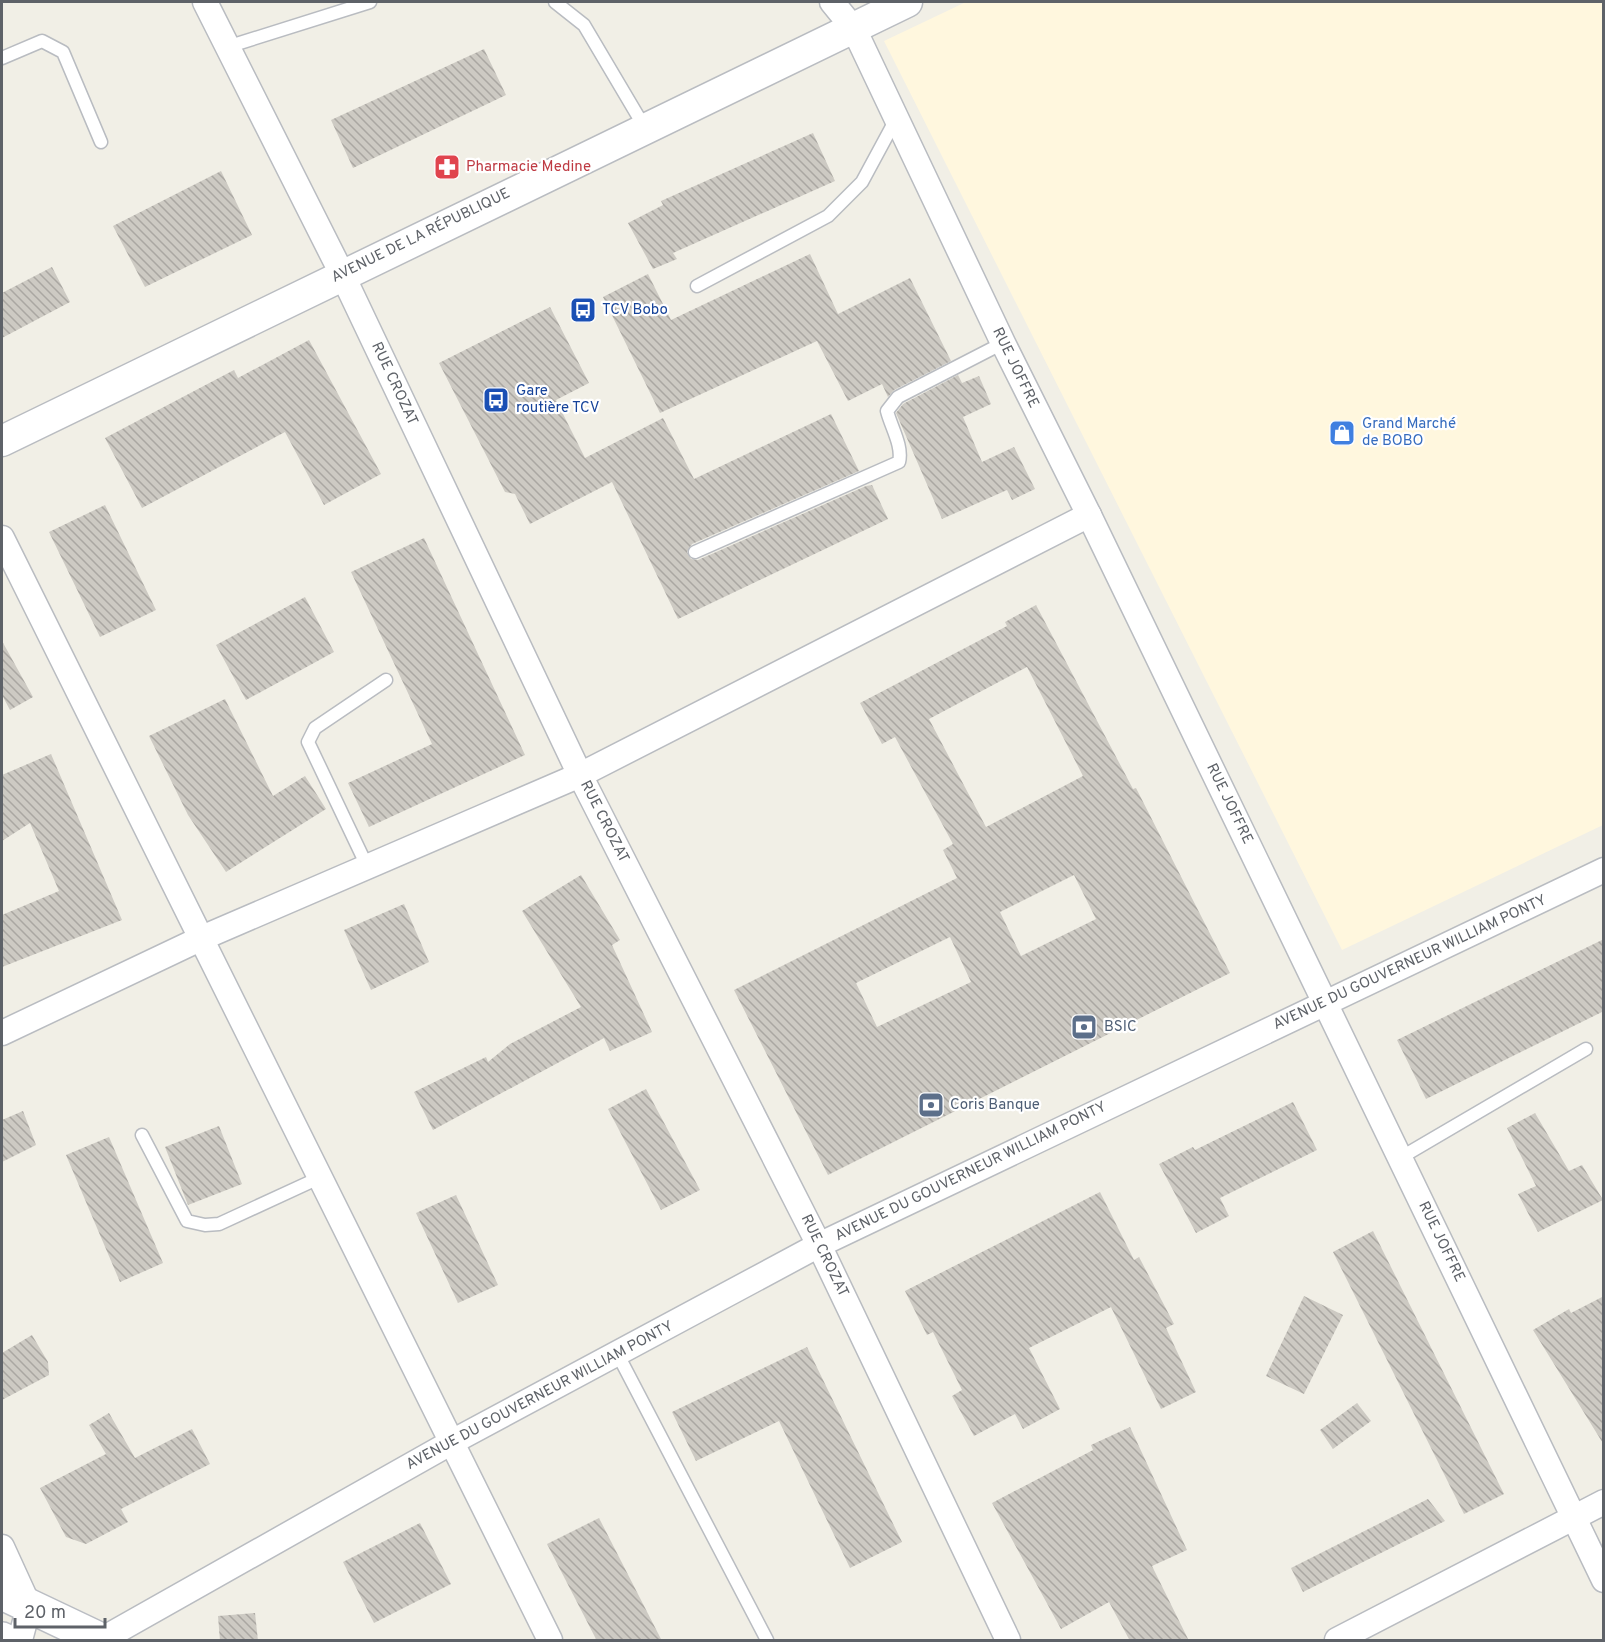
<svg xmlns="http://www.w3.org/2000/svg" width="1605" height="1642" viewBox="0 0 1605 1642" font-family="Overpass,sans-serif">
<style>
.commercial{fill:#fff7de}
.building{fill:url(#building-back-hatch);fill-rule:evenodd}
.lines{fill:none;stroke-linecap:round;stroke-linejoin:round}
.service-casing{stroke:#b9bcc1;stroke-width:15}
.minor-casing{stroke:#b9bcc1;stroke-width:27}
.tertiary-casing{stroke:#b9bcc1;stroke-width:33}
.secondary-casing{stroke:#babdc3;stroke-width:36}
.service{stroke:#fff;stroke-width:12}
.minor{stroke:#fff;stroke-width:24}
.tertiary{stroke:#fff;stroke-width:30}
.secondary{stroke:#fff;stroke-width:33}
.labels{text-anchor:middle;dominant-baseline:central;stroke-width:4.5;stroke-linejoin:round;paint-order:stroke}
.health-label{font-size:15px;fill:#be3a42;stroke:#fff;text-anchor:start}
.street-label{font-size:15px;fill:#5e6268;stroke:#fff}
.transit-label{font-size:15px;fill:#164399;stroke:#fff;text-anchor:start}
.shop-label{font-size:15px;fill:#366cbe;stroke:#fff;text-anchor:start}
.service-label{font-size:15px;fill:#4e5e75;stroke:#fff;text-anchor:start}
</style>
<defs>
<pattern id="building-back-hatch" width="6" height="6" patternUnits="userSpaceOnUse" patternTransform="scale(1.5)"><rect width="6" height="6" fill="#cdcac3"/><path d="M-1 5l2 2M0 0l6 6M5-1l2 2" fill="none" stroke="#aaa7a2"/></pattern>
</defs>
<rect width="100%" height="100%" fill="#f1efe6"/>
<polygon class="commercial" points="966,2 1603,2 1603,825 1342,950 884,41"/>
<g class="building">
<polygon points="484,49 506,95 353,168 331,120"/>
<polygon points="813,133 835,181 673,253 677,259 653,269 628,223 663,205 661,201"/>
<polygon points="221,171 252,235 145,287 113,226"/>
<polygon points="810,254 838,314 910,278 951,361 894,390 888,397 882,384 848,401 817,341 660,413 603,297 648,274 671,320"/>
<polygon points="52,267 70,302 2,338 2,293"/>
<polygon points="550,307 589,383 556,400 585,458 663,418 694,479 831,414 859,471 692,544 687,552 691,559 698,560 866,486 872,485 888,519 678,619 612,482 530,524 515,494 505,492 439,363"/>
<polygon points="309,340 381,474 324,505 285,432 142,508 105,438 234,370 238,378"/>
<polygon points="958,375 962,383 979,376 991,404 963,417 982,462 1014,447 1035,489 1012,500 1007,490 942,519 896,413 903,404"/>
<polygon points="105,505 156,610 100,637 49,532"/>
<polygon points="424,538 525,755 369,827 348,783 432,744 351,572"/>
<polygon points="305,597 334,652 246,700 216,645"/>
<path d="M1036 605 1133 789 1136 788 1230 973 828 1175 734 990 957 878 943 850 953 844 895 737 882 744 860 703 1007 626 1005 622ZM1027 667 1083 776 986 827 929 719ZM1074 875 1096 919 1021 956 1000 912ZM950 937 971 982 877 1027 856 983Z"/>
<polygon points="2,641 33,697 10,710 2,695"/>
<polygon points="225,699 273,796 305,776 326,809 226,872 188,815 149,736"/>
<polygon points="51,754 122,920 2,967 2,915 59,891 30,823 2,841 2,775"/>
<polygon points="581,875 620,940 612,945 652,1032 610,1051 604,1038 433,1130 414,1092 486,1057 488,1062 510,1044 581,1007 522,911"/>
<polygon points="404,904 429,962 371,990 344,930"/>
<polygon points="1604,939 1604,1011 1426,1099 1397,1040"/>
<polygon points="646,1089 700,1190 661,1210 608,1109"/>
<polygon points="1293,1102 1317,1150 1220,1198 1229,1216 1196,1233 1159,1164 1193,1147 1195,1150"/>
<polygon points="23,1111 36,1145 2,1162 2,1120"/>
<polygon points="1535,1113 1569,1171 1582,1165 1603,1200 1538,1232 1518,1194 1536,1186 1507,1128"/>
<polygon points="219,1126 242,1184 188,1205 165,1147"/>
<polygon points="109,1137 163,1263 120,1282 66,1155"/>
<polygon points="1100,1192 1134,1260 1139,1257 1174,1324 1166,1328 1196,1392 1161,1409 1111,1307 1029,1348 1060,1409 1023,1429 1015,1414 974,1436 952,1396 962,1390 933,1332 927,1335 905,1291"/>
<polygon points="456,1195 498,1285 458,1303 416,1213"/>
<polygon points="1373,1231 1504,1494 1464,1514 1333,1252"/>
<polygon points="1304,1296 1343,1315 1304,1394 1266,1376"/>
<polygon points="1604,1296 1604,1445 1533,1330 1569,1309 1571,1313"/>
<polygon points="32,1335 48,1362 49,1375 2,1400 2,1353"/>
<polygon points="807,1347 902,1542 850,1568 779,1421 696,1461 672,1412"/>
<polygon points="1357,1403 1371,1421 1333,1449 1320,1430"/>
<polygon points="109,1413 135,1458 192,1429 210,1464 121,1509 128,1522 86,1544 66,1537 40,1488 106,1454 89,1425"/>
<polygon points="1130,1427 1187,1550 1152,1566 1189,1641 1130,1641 1109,1602 1061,1629 992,1503 1093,1450 1091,1445"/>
<polygon points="1428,1499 1445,1521 1303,1592 1291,1568"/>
<polygon points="599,1518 662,1641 597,1641 547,1544"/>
<polygon points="420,1523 451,1584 374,1623 343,1562"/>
<polygon points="255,1613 258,1641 220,1641 218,1616"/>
</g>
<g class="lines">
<g class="service-casing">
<g id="service">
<polyline points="555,2 584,25 645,128"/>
<polyline points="227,47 370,2"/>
<polyline points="2,58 42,41 63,52 101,142"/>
<polyline points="697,286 828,216 862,182 896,119"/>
<path d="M695 552 899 462C903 446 891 427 887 411L898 397 1003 343"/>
<polyline points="367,866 308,742 315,728 386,680"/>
<polyline points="142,1135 187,1221 205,1225 219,1224 321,1177"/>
<polyline points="1400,1158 1586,1049"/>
<polyline points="617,1353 767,1640"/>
</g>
</g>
<g class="minor-casing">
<g id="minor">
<polyline points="205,2 342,274 580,775 819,1245 1008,1640"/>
<polyline points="832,2 854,29 1003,343 1089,515 1604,1580"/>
<polyline points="2,538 550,1640"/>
<polyline points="2,1033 202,938 580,775 1089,515"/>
<polyline points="2,1547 29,1606 20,1640"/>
<polyline points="101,1640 452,1442 819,1245 1604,870"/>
<polyline points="1337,1640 1604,1502"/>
</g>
</g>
<g class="tertiary-casing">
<polyline id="tertiary" points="2,441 907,2"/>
</g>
<g class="secondary-casing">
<g id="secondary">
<polyline points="2,1593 101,1640"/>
<polyline points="2,1639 4,1640"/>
</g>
</g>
<use href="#service" class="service"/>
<use href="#minor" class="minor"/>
<use href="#tertiary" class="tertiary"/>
<use href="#secondary" class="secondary"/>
</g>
<defs>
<g id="pharmacy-square" transform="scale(1.35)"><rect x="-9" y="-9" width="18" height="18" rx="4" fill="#e0444e" stroke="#fff"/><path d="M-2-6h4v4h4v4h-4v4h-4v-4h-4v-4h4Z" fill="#fff"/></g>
<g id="bus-square" transform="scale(1.35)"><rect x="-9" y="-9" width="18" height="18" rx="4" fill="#1a4fb4" stroke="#fff"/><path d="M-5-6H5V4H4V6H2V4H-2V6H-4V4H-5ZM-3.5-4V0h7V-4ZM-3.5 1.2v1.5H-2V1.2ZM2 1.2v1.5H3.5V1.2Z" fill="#fff"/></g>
<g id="shop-square" transform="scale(1.35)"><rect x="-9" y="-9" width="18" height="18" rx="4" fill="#3f7fe0" stroke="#fff"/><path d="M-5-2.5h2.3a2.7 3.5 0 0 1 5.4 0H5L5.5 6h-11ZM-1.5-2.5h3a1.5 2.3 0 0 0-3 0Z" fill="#fff"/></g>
<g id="bank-square" transform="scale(1.35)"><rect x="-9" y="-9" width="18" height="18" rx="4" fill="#5c6f8a" stroke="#fff"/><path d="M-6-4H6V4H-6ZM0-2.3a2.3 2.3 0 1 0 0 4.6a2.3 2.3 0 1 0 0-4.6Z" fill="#fff"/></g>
</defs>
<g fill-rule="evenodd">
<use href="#pharmacy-square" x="447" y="167"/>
<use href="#bus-square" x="583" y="310"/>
<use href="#bus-square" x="496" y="400"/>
<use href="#shop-square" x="1342" y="433"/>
<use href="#bank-square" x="1084" y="1027"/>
<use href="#bank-square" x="931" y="1105"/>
</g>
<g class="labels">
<g class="health-label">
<text x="466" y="167">Pharmacie Medine</text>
</g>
<g class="street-label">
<text transform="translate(421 236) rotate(-26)">AVENUE DE LA RÉPUBLIQUE</text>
<text transform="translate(1015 368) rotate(64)">RUE JOFFRE</text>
<text transform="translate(394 384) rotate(65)">RUE CROZAT</text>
<text transform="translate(1229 804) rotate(64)">RUE JOFFRE</text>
<text transform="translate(604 822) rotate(63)">RUE CROZAT</text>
<text transform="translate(1410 963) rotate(-25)">AVENUE DU GOUVERNEUR WILLIAM PONTY</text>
<text transform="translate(971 1172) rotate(-26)">AVENUE DU GOUVERNEUR WILLIAM PONTY</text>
<text transform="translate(1441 1242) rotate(64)">RUE JOFFRE</text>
<text transform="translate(824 1256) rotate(64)">RUE CROZAT</text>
<text transform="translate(540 1396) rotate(-28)">AVENUE DU GOUVERNEUR WILLIAM PONTY</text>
</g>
<g class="transit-label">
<text x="602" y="310">TCV Bobo</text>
<text x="516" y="391">Gare<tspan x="516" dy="17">routière TCV</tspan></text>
</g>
<g class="shop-label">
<text x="1362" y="424">Grand Marché<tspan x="1362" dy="17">de BOBO</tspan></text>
</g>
<g class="service-label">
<text x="1104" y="1027">BSIC</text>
<text x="950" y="1105">Coris Banque</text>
</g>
</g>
<rect width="1605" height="1642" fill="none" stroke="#5e6268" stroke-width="6"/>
<path d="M15 1618v9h90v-9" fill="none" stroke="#5e6268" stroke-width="3"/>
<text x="24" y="1618" font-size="18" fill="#5e6268" stroke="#ffffff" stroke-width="4.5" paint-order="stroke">20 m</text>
</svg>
